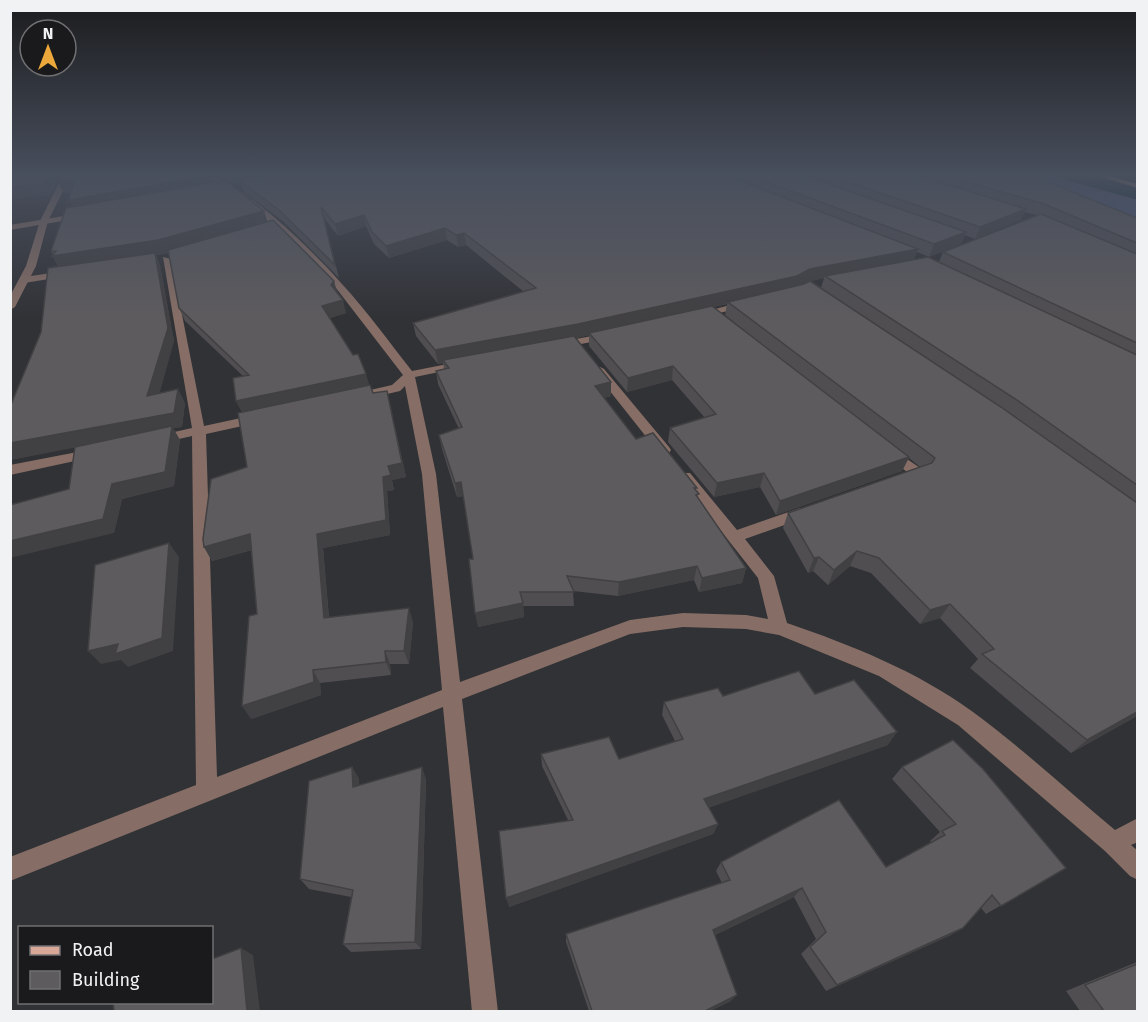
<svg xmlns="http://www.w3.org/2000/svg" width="1148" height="1022" viewBox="0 0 1148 1022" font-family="'Fira Sans',sans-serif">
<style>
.green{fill:#4b587f}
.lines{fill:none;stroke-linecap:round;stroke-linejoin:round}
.canal{fill:#00273d;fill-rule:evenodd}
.minor{fill:#866e66;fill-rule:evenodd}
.tertiary{fill:#866e66;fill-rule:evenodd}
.primary{fill:#d9a798;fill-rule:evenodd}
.wall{fill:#504e51;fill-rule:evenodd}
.shaded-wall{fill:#414042}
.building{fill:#5d5b5e;stroke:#414042;stroke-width:1.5}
</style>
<rect width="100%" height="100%" fill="#313236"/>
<polygon class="green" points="986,175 1087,175 1137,191 1137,229"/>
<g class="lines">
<polygon class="canal" points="1059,175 1088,175 1138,188 1138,200 1062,179"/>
<g class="minor">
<path d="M202 175C237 175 318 256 342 284 367 311 389 342 412 371L463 361 469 364 463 367 415 377 436 474 460 682 630 620 683 613 746 615 768 619 758 578 678 476 680 473H690L737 530 800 508H810L813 512 810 516 745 539 774 576 787 623C851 645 917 671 973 712 1022 748 1068 791 1115 830L1138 818V842L1131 845 1138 851V880L1130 876 1105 851 958 725 879 676 779 635 746 629 683 627 630 634 462 699 498 1012H472L443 707 10 881V857L196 785 192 436 157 444 150 440 152 437 192 428 163 257 171 259 204 426 260 414 266 418 265 421 206 434 217 777 442 690 422 474 405 386 400 391 357 401 351 397 353 394 392 385 403 375 336 288 276 228 228 190Z"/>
<polygon points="82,213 85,213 85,217 10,230 10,225"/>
<polygon points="65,271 68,272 68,276 24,283 19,280 24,277"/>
<polygon points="745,301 750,304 749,306 698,318 693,315"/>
<polygon points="608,333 613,336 612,338 560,348 554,345 560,342"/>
<polygon points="600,367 604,369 669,447 671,450 669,453 659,453 594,371"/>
<path d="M891 448 923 470 925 473C921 480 908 483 900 481L898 478 907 472 886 455 884 452 886 449Z"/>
<polygon points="93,449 100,453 98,456 10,475 10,465"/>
</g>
<polygon class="tertiary" points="63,175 71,175 48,221 36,266 15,307 10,310 10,296 26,266 40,221"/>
<polygon class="primary" points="1095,175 1106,175 1138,184 1138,188"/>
</g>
<g class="wall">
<polygon points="62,175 216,182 264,211 267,222 334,281 337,292 346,313 330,318 373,393 387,391 406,477 392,480 394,490 387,491 390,535 323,548 329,617 413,622 409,664 390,664 391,675 320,683 321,695 251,719 257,614 252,550 212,561 204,547 247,467 242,412 236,401 243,376 185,321 179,308 169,253 156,255 160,265 174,341 159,393 185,403 182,427 173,428 180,440 174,486 122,499 114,533 69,489 75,447 10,460 10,407 41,332 58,267 51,251 73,207 69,200 71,193 64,193"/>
<path d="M215 175H1031L1137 218V716L1071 753 970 668 978 659 940 618 920 624 871 573 850 566 828 585 813 571 808 573 783 528 788 513 920 467 909 458 902 471 776 515 760 487 714 497 668 442 670 428 705 418 672 380 627 392 589 346V335L576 338 611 382V396L604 398 636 439 697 491 698 499 746 568 742 583 699 592 694 580 618 596 573 591 574 606H523L524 617 478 627 473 559 464 496 457 497 442 449 439 435 459 429 438 384 436 371 444 369 443 363 438 364 416 336 413 323 524 292 466 245 458 247 447 240 389 258 374 244 366 226 338 236 324 218 339 278 284 222 244 192 241 183 232 184ZM1025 212 1037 215 943 252 939 262 914 259 917 252 929 257 961 244 965 235 975 239 1020 220ZM824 278 821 288 811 281ZM727 304 725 315 796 371 713 307Z"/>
<polygon points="815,694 888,745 709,807 718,824 713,834 509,907 568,820 542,766 541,754 619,759 675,741 662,715 664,702 723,696"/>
<polygon points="352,767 359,779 359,785 426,779 421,949 351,952 343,944 351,897 309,889 300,879"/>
<polygon points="902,767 1066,868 986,914 981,908 963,928 949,936 826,991 801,954 816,939 794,897 715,935 731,1001 710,1011 589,1011 566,942 566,934 722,883 716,871 721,862 886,867 931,843 930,841 940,832 892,779"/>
<polygon points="1137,962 1137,1011 1080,1011 1066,991"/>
</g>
<g class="shaded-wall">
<polygon points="50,175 62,175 51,195 14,199 10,205 10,187"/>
<polygon points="213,175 217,186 75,211 69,200"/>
<polygon points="229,175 312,175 240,181 241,183 232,184"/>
<polygon points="74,181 80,192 64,193 58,182"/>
<polygon points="1026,209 1020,220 975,239 980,227"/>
<polygon points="264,211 268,224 165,254 156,255 160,265 174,341 155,410 147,396 60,269 52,256"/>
<polygon points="364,215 366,226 338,236 335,224"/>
<polygon points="445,228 447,240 389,258 386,246"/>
<polygon points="966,232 961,244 929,257 934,244"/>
<polygon points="464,233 466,245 458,247 456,235"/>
<polygon points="918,249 913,261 825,276 824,278 807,282 793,289 728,302 727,304 591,335 589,333 589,335 578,338 445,363 443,360 443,363 438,364 435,350 810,269"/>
<polygon points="334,281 337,293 331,285"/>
<polygon points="343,300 346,313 326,319 322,306"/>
<polygon points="673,366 672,380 627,392 628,378"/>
<polygon points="366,374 370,387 243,414 236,401"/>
<polygon points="611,382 611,396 595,400 595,386"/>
<polygon points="178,389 185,403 182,427 173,428 180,440 174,486 122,499 114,533 10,558 10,541 112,484 172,429 10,460 10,443"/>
<polygon points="387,391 406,477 392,480 394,490 387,491 390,535 323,548 330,632 324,618 317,534 383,477 388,466"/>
<polygon points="909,457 902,471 776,515 780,501"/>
<polygon points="764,473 760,487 714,497 717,483"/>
<polygon points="461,482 464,496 457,497 455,483"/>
<polygon points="250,534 258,548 212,561 204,547"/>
<polygon points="169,543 179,557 173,651 128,667 121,660 101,664 88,651"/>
<polygon points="857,551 850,566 828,585 834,570"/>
<polygon points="819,557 813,571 808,573 814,558"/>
<polygon points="697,566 694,580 618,596 619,582"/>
<polygon points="746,568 742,583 699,592 702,578"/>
<polygon points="523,603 524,617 478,627 475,613"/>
<polygon points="950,604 940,618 920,624 930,610"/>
<polygon points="409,608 413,622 409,664 404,651"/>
<polygon points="385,651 390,664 391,675 386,662"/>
<polygon points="313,670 320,683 321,695 251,719 242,706"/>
<polygon points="1137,712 1137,716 1071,753 1087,740"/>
<polygon points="897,732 888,745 700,811 704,799"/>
<polygon points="352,767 359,779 360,798 353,787"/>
<polygon points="422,767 426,779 421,949 415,942"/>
<polygon points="718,824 713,834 509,907 506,898"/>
<polygon points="802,888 794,897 708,938 713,930"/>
<polygon points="963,928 949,936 826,991 837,985"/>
<polygon points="241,948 253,955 260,1011 247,1011"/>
<polygon points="737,995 731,1001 710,1011 705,1011"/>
</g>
<g class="building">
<polygon points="10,175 50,175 44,184 10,187"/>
<polygon points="62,175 213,175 69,200 74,181 58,182"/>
<polygon points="275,175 725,175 918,249 810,269 797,276 578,324 435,350 413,323 536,288 464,233 456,235 445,228 386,246 372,232 364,215 335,224 321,207 335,265 280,211 240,181"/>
<polygon points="748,175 803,175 966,232 934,244"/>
<polygon points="828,175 917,175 1026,209 980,227"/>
<polygon points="944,175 1031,175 1137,218 1137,243 1044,204"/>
<polygon points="225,180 264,211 158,240 52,256 56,251 51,251 66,208"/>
<polygon points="1041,214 1137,254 1137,343 943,252"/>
<polygon points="273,220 334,281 331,285 343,300 322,306 353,355 358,354 366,374 236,401 233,378 249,375 179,308 168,250"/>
<polygon points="155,253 168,328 147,396 178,389 174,413 10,443 10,407 41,332 48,268"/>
<polygon points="928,257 1137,355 1137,485 1014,398 825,276"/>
<polygon points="810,281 1001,407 1137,503 1137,712 1087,740 982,654 994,649 950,604 930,610 879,558 857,551 834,570 819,557 814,558 788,513 932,463 935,458 728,302 804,284"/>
<polygon points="712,306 909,457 780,501 764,473 717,483 670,428 716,414 673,366 628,378 589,333"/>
<polygon points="574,336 611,382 595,386 636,439 653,433 697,488 694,488 699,494 696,495 746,568 702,578 697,566 619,582 567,576 574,592 520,592 523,603 475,613 469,559 473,559 461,482 455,483 439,435 462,427 436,371 449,368 443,360"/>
<polygon points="370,385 373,393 387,391 402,463 388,466 391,475 383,477 386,520 317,534 324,618 409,608 404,651 385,651 386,662 313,670 314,682 242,706 249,616 257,614 250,534 204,547 203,539 211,479 247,467 238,413"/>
<polygon points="172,426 165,472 112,484 103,519 10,541 10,505 69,489 75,447"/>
<polygon points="169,543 162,638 115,654 118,644 88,651 95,565"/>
<polygon points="799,671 815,694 854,680 897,732 704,799 718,824 506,898 499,831 573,820 541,754 609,737 619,759 683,739 664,702 718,688 723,696"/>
<polygon points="953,740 983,769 1066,868 1001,906 992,895 963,928 837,985 810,947 826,932 802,888 713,930 737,995 705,1011 592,1011 566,934 730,880 721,862 839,800 886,867 945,835 942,831 956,824 902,767"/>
<polygon points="352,767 353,787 422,767 415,942 343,944 353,890 300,879 309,781"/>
<polygon points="241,948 247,1011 114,1011 113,1002 212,1002 212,959"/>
<polygon points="1137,964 1137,1011 1104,1011 1085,985"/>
</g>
<linearGradient id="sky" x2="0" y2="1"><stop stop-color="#1b1c1e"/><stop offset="0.55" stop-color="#484f5d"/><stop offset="1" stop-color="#484f5d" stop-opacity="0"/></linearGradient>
<rect width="1148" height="318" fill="url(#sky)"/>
<rect width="1148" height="1022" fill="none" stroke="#f1f2f4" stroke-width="24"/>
<rect x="18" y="926" width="195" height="78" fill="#1a1a1c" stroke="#707072" stroke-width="1.5"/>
<rect x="30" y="946" width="30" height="9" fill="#d9a798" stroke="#707072" stroke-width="1.5"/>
<text x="72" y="956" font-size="18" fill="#f1f2f4">Road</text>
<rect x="30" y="971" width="30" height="18" fill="#5d5b5e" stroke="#707072" stroke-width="1.5"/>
<text x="72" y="986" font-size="18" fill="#f1f2f4">Building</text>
<g transform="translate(48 48)"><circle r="28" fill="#1a1a1c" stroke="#707072" stroke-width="1.5"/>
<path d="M0-4.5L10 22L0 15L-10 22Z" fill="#eda83b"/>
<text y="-9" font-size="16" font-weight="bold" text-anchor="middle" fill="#f1f2f4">N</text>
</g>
</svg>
